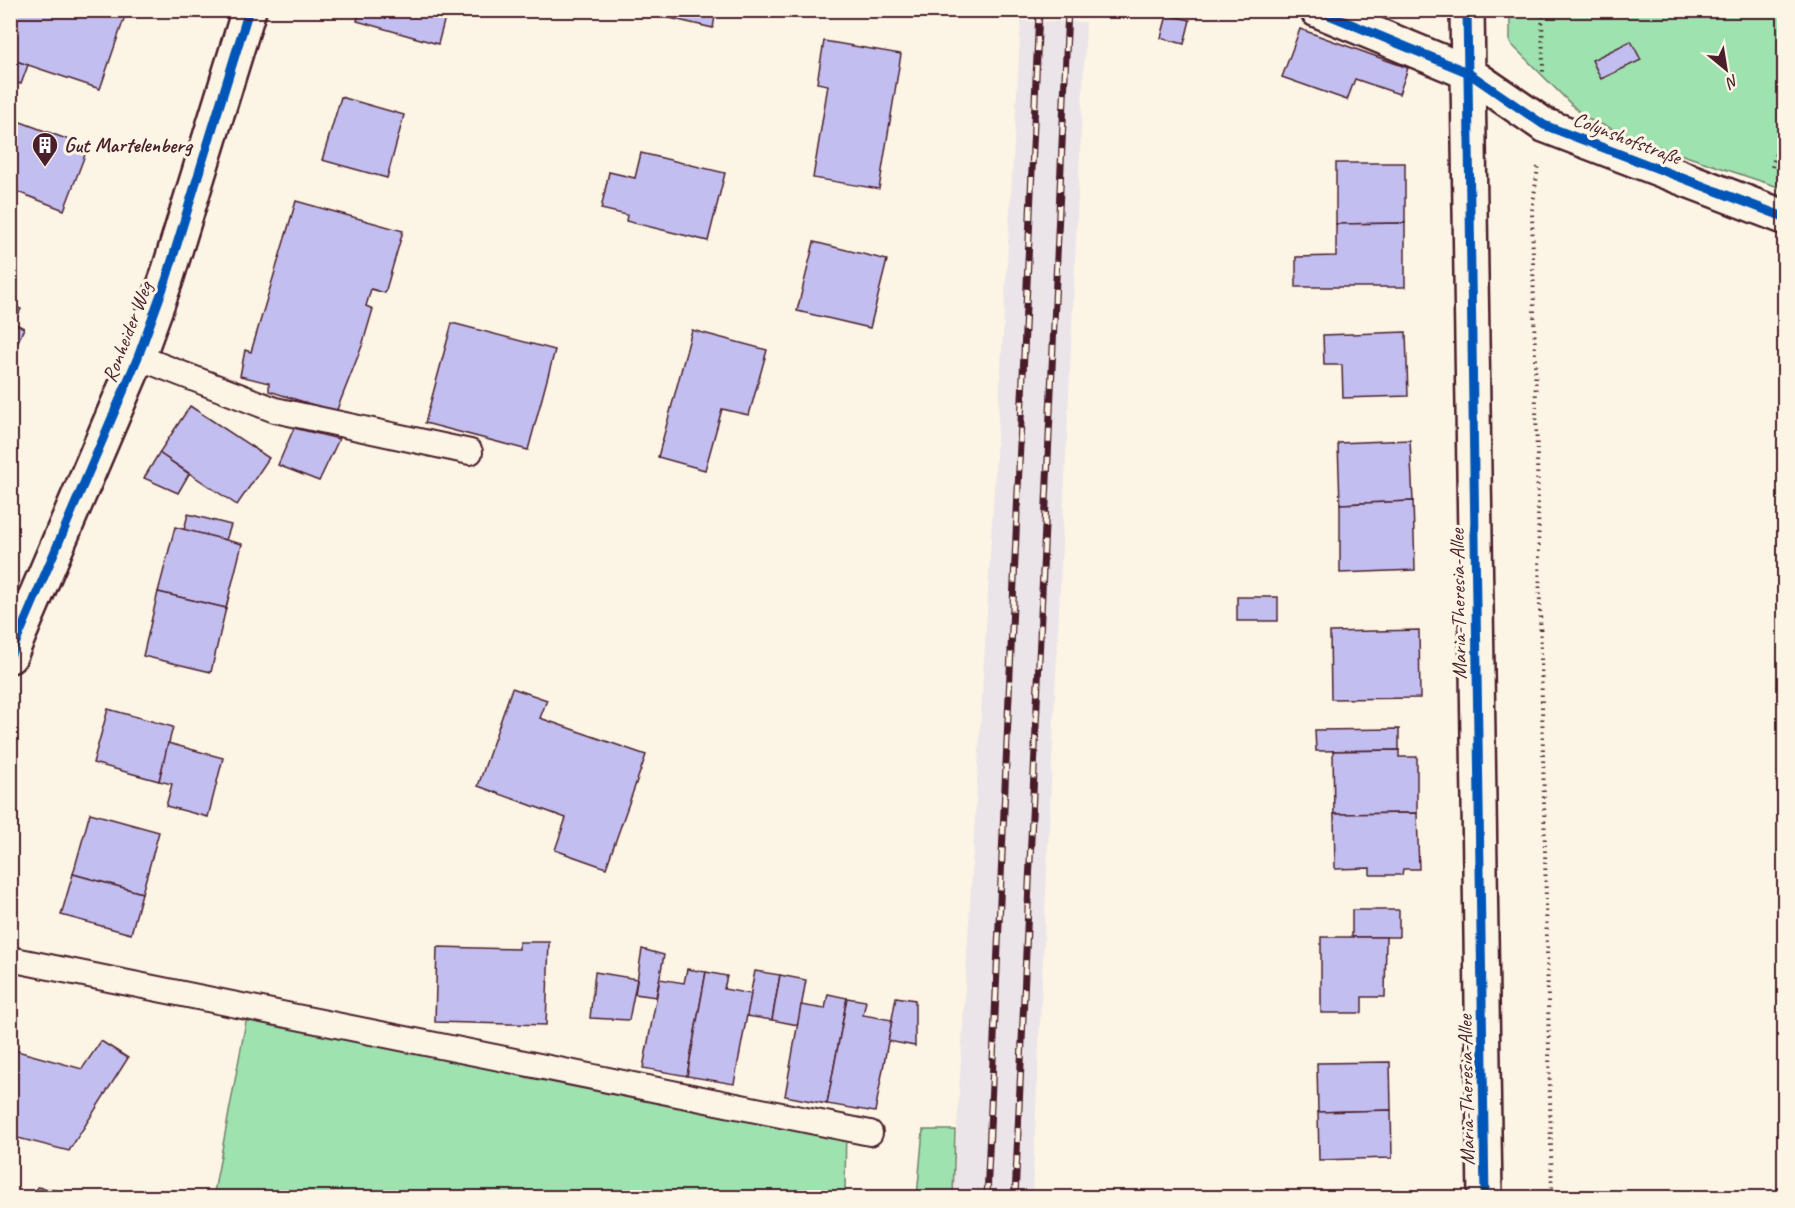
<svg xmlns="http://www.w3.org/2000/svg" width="1795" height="1208" viewBox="0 0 1795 1208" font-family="Caveat,sans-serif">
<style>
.built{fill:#ebe4e8}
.green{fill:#9de2af;stroke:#74806d;stroke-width:1.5}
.building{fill:#c3bef0;stroke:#4a1f2b;stroke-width:1.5}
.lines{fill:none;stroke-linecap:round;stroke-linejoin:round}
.lane-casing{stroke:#4a1f2b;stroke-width:28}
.street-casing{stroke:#4a1f2b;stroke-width:38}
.path{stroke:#4a1f2b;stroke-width:4;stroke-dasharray:1.5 4.5;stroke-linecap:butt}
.lane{stroke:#fcf5e5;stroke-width:24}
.street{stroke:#fcf5e5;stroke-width:33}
.rail-casing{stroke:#4a1f2b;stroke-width:7}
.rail{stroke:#fcf5e5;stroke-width:4.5;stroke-dasharray:14;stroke-linecap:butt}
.cycleway-casing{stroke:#fcf5e5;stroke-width:13}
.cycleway{stroke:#0057b8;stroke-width:9}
.labels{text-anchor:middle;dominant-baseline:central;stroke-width:6;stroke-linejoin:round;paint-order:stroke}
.street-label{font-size:21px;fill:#4a1f2b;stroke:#fcf5e5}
.poi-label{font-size:21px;font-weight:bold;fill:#4a1f2b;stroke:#fcf5e5;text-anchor:start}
</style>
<rect width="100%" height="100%" fill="#fcf5e5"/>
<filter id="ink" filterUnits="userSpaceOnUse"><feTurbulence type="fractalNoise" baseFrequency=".0167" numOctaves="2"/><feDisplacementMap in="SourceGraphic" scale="12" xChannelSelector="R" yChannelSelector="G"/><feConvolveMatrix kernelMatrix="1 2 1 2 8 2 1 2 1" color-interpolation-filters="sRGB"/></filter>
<g filter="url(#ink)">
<polygon class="built" points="1021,21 1086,22 1032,1197 953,1198"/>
<g class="green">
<polygon points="1510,11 1784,11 1784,189 1653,145 1585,118 1510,43"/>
<polygon points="247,1016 846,1116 845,1197 213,1198"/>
<polygon points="923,1130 955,1130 953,1197 917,1197"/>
</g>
<g class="building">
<polygon points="10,10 127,10 100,89 10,59"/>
<polygon points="447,10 438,44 357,21 360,10"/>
<polygon points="635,10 716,10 713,28"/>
<polygon points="1167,15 1190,20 1184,44 1161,38"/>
<polygon points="1300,29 1408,68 1399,94 1355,79 1347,100 1282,77"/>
<polygon points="824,41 901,54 879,189 813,178 828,85 817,83"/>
<polygon points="1631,41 1641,60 1601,79 1592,60"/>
<polygon points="10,59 28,65 21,84 10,81"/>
<polygon points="341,97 404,115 387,178 322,160"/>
<polygon points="10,118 88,147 64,210 10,189"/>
<polygon points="641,153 725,173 708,241 626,221 627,215 601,209 609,172 635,178"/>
<polygon points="1336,163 1405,163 1405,223 1336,224"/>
<polygon points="296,201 403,231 385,293 371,289 366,306 373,309 362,346 336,412 269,391 269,383 240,376 245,350 251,352"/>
<polygon points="1405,223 1405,287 1296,287 1296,257 1336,256 1336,224"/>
<polygon points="814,242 887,260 870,328 797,311"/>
<polygon points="10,304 21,309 14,323 24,328 16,346 10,343"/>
<polygon points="452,323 555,350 528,450 425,423"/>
<polygon points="692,330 767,350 749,415 722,409 705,470 658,457"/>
<polygon points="1406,332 1408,396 1343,398 1342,365 1324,365 1323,335"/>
<polygon points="190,406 269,458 237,505 159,453"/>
<polygon points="294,428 339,439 319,481 278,465"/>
<polygon points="1410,440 1413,501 1340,504 1338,443"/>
<polygon points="159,453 189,474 178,493 144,478"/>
<polygon points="1413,501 1415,570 1340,573 1340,504"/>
<polygon points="188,514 231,525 226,540 184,530"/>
<polygon points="175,527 242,544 226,608 158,592"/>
<polygon points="158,592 226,608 211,672 143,656"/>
<rect x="1237" y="597" width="41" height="24"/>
<polygon points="1419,630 1420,698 1331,699 1330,632"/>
<polygon points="512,688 547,700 540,718 646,755 606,868 555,850 566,818 478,786"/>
<polygon points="108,709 173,727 159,781 93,763"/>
<polygon points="1399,729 1399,750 1316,751 1315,730"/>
<polygon points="168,743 223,758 208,817 166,806 172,784 159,781"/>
<polygon points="1399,750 1399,757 1417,757 1417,813 1334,814 1333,751"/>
<polygon points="90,813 159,832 142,893 73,874"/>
<polygon points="1417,813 1419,869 1403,869 1402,875 1370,875 1370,868 1335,869 1334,814"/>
<polygon points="73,874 142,893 131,934 61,915"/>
<rect x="1352" y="910" width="47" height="27"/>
<polygon points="1321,937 1386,937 1385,997 1362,997 1362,1013 1321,1013"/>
<polygon points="519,942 549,942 546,1025 435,1022 437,947 519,949"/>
<polygon points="642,949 664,955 656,997 635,994"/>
<polygon points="687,969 706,972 687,1076 643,1068 660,979 684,983"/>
<polygon points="755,971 780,975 772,1020 746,1016"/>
<polygon points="595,972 637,979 629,1020 590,1018"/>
<polygon points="706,972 727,976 724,989 751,994 734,1084 687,1076"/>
<polygon points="780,975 806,980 798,1025 772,1020"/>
<polygon points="828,994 847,998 827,1104 785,1096 801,1005 825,1009"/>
<polygon points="896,997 915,1000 915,1046 888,1041"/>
<polygon points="847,998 866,1001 863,1015 892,1020 875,1112 827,1104"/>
<polygon points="101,1041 128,1058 69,1151 10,1136 10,1049 82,1069"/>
<polygon points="1390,1062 1391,1110 1318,1112 1317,1063"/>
<polygon points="1391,1110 1392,1158 1319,1160 1318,1112"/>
<polygon points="37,1187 87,1196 87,1198 34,1198"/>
</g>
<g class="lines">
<g class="lane-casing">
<g id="lane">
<polyline points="138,357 275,410 470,452"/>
<polyline points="10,959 870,1133"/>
</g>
</g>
<g class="street-casing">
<g id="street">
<polyline points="1317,10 1467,72 1544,125 1784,217"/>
<polyline points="1467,10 1485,1198"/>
<polyline points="10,656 138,357 166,280 249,10"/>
</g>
</g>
<g class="path">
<polyline points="1542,10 1543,73"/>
<polyline points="1538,167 1532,211 1552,1198"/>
<polyline points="1772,167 1784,125"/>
</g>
<use href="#lane" class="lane"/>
<use href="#street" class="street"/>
<g class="rail-casing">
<g id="rail">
<polyline points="987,1198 1039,10"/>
<polyline points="1015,1198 1068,10"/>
</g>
</g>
<use href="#rail" class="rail"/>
<g class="cycleway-casing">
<g id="cycleway">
<polyline points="1317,10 1467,72 1544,125 1784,217"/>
<polyline points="1467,10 1485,1198"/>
<polyline points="10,656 138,357 166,280 249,10"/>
</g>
</g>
<use href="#cycleway" class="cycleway"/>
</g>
</g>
<defs>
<g id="building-pin" transform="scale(1.35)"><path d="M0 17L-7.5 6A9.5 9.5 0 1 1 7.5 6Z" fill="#4a1f2b" stroke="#fcf5e5"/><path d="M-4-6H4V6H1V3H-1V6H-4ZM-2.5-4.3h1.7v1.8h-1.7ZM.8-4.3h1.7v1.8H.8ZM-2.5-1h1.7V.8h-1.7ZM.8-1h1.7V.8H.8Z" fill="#fff"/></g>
</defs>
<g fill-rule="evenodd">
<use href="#building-pin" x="45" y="145"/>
</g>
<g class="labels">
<g class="street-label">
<text transform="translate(1627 138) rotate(21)">Colynshofstraße</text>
<text transform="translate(127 332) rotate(-69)">Ronheider Weg</text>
<text transform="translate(1458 604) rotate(-91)">Maria-Theresia-Allee</text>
<text transform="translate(1466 1090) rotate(-91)">Maria-Theresia-Allee</text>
</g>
<g class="poi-label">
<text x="64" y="145">Gut Martelenberg</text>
</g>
</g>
<rect width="1795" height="1208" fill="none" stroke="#fcf5e5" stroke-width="36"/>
<rect x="18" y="18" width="1759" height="1172" fill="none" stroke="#4a1f2b" stroke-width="2" filter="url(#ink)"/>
<g transform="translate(1726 69) rotate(150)" stroke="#fcf5e5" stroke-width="4.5" paint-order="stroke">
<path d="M0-4.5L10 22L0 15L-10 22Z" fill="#4a1f2b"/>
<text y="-9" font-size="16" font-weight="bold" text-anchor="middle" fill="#4a1f2b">N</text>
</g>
</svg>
